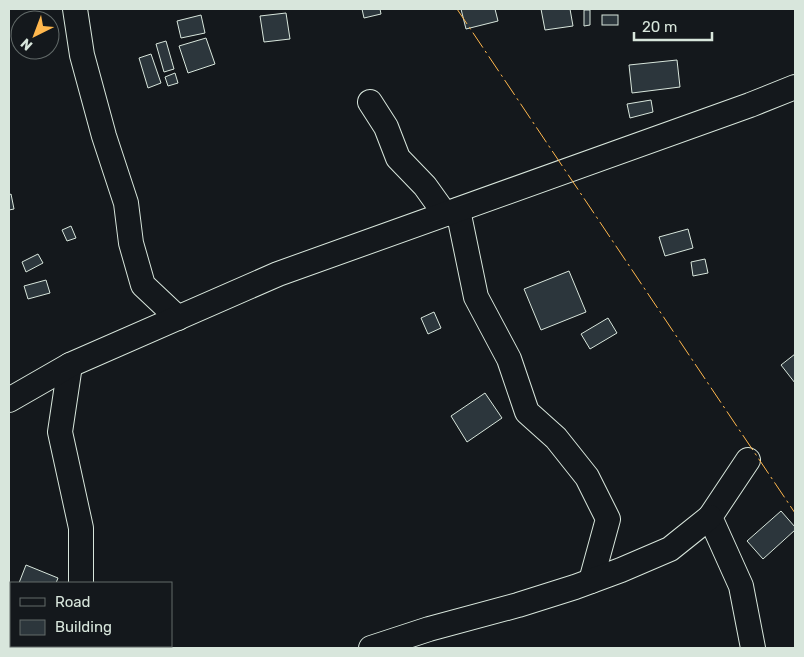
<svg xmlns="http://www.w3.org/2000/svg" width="804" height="657" viewBox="0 0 804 657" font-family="Rubik,sans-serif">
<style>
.building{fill:#2c363c;stroke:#d8e6dc}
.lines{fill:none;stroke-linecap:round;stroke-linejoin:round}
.minor-casing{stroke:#d8e6dc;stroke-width:26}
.minor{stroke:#14181c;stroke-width:24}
.power{stroke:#ffb74d;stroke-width:1;stroke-dasharray:18 4 2.5 4;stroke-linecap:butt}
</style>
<rect width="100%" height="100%" fill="#14181c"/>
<g class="building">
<polygon points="362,9 380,9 381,14 364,18"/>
<polygon points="461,9 495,9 498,21 466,29"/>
<polygon points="541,9 570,9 573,26 545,30"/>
<polygon points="584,10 590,10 590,25 584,26"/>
<polygon points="286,13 290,39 264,42 260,16"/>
<polygon points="201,15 205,33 181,38 177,21"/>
<rect x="602" y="15" width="16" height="10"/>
<polygon points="206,38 215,64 188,73 179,46"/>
<polygon points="166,41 174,69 164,72 156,44"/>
<polygon points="151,54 161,83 148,88 139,58"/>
<polygon points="677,60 680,87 632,93 629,65"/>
<polygon points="175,73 178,83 168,86 165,77"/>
<polygon points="651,100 653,112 630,118 627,104"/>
<polygon points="11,194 14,209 9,210 9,195"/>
<polygon points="71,226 76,238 67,241 62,230"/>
<polygon points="688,229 693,248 665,256 659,237"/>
<polygon points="38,254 43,263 26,272 22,262"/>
<polygon points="705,259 708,273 693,276 691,262"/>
<polygon points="569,271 586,312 541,330 524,289"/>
<polygon points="46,280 50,293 28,299 24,286"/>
<polygon points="434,312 441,328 428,334 421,318"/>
<polygon points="608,318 617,333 590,349 581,334"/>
<polygon points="795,354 795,383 781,365"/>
<polygon points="485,393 502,418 467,442 451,416"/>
<polygon points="781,511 795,527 795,530 763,559 747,541"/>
<polygon points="26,565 58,578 56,583 19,583"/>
</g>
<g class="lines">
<g class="minor-casing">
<g id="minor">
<polyline points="75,9 82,55 104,136 126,203 131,243 143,285 178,318"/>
<polyline points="370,102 386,127 398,158 425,186 445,214"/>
<polyline points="458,210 476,297 509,359 527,412 556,438 587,477 608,519 591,581"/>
<polyline points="70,365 60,432 81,528 81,583"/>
<polyline points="9,400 70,365 278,274 750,105 795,87"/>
<polyline points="748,460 710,517 741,586 753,648"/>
<polyline points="84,646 84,648"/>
<polyline points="371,648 429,629 518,605 575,587 621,570 670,549 710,517"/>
</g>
</g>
<use href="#minor" class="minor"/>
<polyline class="power" points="457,9 795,513"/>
</g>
<rect width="804" height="657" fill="none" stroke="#d8e6dc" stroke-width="20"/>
<rect x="10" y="582" width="162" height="65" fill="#14181c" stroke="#626a69"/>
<rect x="20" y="598" width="25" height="8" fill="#14181c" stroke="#626a69"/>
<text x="55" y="607" font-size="15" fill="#d8e6dc">Road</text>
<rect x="20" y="620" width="25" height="15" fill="#2c363c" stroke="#626a69"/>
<text x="55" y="632" font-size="15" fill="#d8e6dc">Building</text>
<g transform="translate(35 35) rotate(222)"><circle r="24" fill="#14181c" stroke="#626a69"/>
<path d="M0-4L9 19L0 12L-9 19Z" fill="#ffb74d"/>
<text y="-8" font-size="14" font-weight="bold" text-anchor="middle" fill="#d8e6dc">N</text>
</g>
<path d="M634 32v8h78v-8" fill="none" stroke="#d8e6dc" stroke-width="2.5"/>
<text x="642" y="32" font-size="15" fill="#d8e6dc" stroke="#14181c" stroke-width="4" paint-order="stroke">20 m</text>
</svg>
